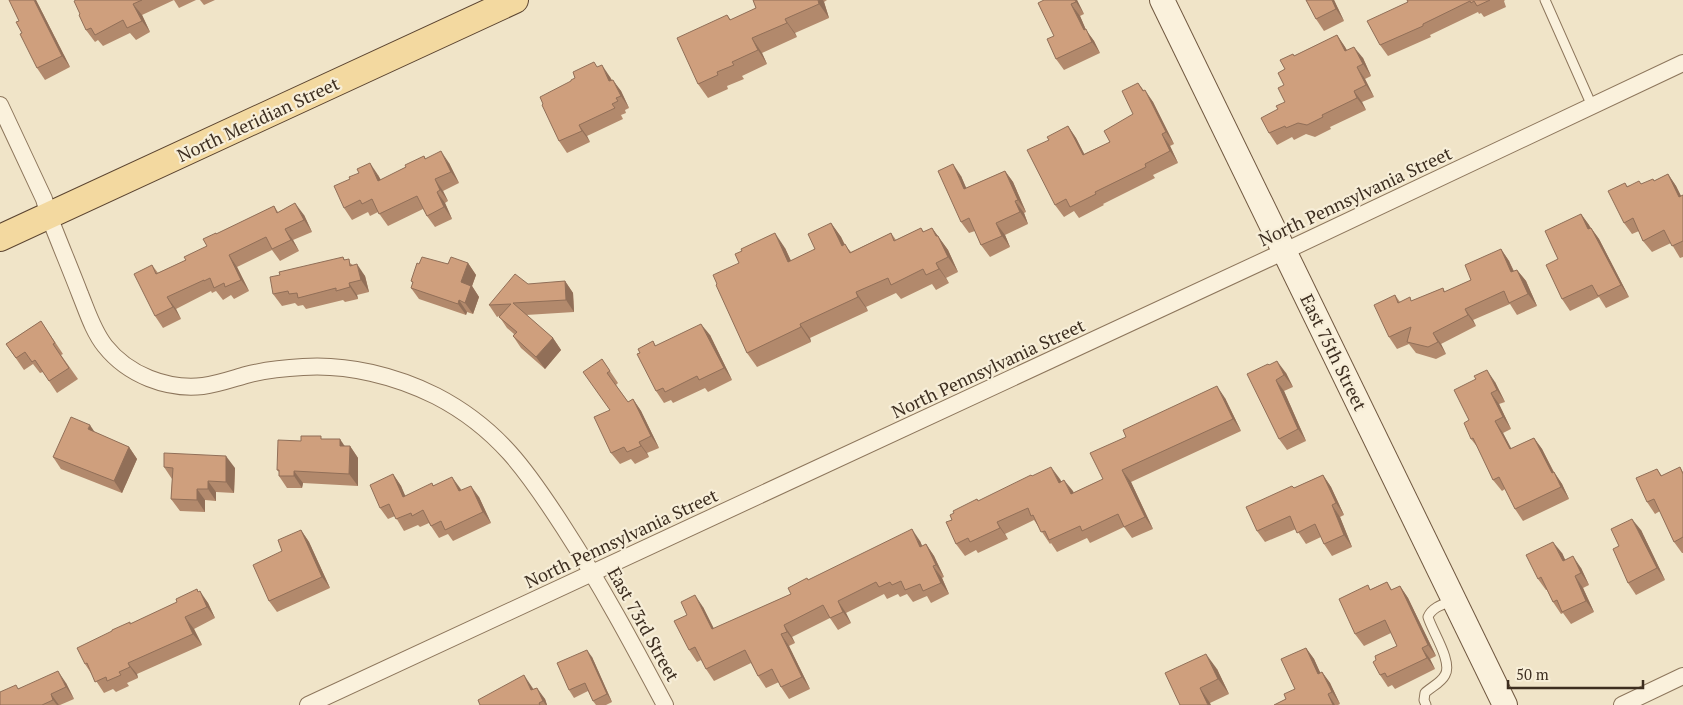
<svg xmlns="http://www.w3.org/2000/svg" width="1683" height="705" viewBox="0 0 1683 705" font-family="'PT Serif',serif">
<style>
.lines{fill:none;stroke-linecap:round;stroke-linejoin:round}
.lane-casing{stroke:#8d765c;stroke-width:11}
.street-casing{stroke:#8d765c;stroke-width:18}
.secondary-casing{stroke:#6f573f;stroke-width:26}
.primary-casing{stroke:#5b4430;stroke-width:28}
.lane{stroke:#faf1dc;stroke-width:9}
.street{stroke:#faf1dc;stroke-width:16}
.secondary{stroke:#faf1dc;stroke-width:24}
.primary{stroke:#f3d9a0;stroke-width:26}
.wall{fill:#b2896c}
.shaded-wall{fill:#916f58}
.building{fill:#cf9f7d;stroke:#916f58}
.labels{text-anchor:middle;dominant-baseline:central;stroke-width:4.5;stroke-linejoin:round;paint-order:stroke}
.street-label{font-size:18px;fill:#3d2e20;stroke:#f7eed8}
</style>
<rect width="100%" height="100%" fill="#f0e4c8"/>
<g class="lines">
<g class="lane-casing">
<g id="lane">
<polyline points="1545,0 1592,106"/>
<path d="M1426 705 1424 700 1425 693C1431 687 1441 683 1445 675 1453 662 1432 631 1428 617 1432 607 1444 604 1454 600"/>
</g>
</g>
<g class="street-casing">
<g id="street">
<path d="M0 105 44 199 49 216C59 242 70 268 80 294 87 311 93 331 105 346 128 375 167 390 203 386 218 384 232 379 246 375 265 370 284 368 303 367 348 364 396 376 436 396 498 428 528 472 564 528 601 585 633 645 665 705"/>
<polyline points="308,705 1285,251 1683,63"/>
<polyline points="1622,705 1683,676"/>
</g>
</g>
<g class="secondary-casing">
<polyline id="secondary" points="1162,0 1505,705"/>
</g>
<g class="primary-casing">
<polyline id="primary" points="0,238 515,0"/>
</g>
<use href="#lane" class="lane"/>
<use href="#street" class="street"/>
<use href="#secondary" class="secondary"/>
<use href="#primary" class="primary"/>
</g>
<g class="wall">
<polygon points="36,0 70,67 45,80 37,68 22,33 19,21"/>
<polygon points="76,0 196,0 179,8 174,0 142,15 150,32 136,40 130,33 103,46 98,40 95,42 86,30"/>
<polygon points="200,0 215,0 204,5"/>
<polygon points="753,0 827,0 824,2 829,18 795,33 797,37 762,53 767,64 742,76 744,79 727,86 728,89 708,98 698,84 727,15 731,20 756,8"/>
<polygon points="1044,0 1077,0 1084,14 1080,16 1086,30 1094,41 1100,53 1064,70 1056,59 1054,36"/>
<polygon points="1306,0 1334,0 1344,21 1324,31 1316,19"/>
<polygon points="1407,0 1505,0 1504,1 1506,7 1484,17 1481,13 1479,14 1478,12 1430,35 1431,37 1388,56 1380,45 1408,2"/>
<polygon points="1337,35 1347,50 1363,58 1371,76 1365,79 1374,97 1362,102 1366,110 1330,127 1331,129 1315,137 1306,134 1294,140 1292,137 1277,145 1269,133 1278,109 1285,102 1284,85 1285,69 1294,56"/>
<polygon points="598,67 610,77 612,80 621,91 629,108 625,110 626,113 621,115 623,119 587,136 590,142 567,153 559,141 571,81"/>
<polygon points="1138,83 1153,102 1174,144 1170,146 1178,163 1153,175 1155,178 1103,204 1104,205 1079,218 1074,211 1064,217 1055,205 1049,140 1068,126 1076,138 1084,154 1110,142 1133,114"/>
<polygon points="424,156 426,159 449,163 459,183 443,191 448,201 445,203 452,219 435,227 427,216 423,209 388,226 378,212 370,216 368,212 352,220 344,208 378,175 381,180 406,167"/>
<polygon points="1005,171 1013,182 1026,212 1024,213 1028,224 1005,235 1010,247 990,257 981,245 975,231 969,233 961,222 961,176 966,188"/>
<polygon points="1668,174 1676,186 1681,196 1683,195 1683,257 1680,258 1671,243 1652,252 1643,241 1639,231 1632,234 1624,223 1625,183 1627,186 1641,184 1654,181"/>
<polygon points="274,206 278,212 304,215 312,232 293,240 299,251 280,261 272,250 237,267 249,291 234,299 231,295 223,300 216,291 212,293 211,291 176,309 181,319 163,328 155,316 152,265 158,273 186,260 207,246 217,234"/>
<polygon points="1581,214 1599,239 1629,297 1606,308 1599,297 1570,311 1562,299 1558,259"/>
<polygon points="831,223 841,237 845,245 851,252 891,233 896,240 921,228 924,232 932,228 948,250 958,272 946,278 949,283 936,290 932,284 901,299 896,293 866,307 868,311 810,338 811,342 757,367 747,353 717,284 739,263 785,248 791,261 815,249"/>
<polygon points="1501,249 1509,261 1514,271 1517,270 1526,281 1537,306 1517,315 1510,304 1473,320 1476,326 1441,344 1446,354 1436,359 1416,353 1409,344 1397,349 1389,337 1395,295 1400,302 1412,301 1443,288 1445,292 1471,280"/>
<polygon points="343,257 345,260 353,265 365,276 369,292 357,295 358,299 345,302 343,300 306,309 303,305 298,306 295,303 282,306 273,294"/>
<polygon points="468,263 476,275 472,286 479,297 473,314 467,312 466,315 419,299 411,288 413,283 411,281 419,264"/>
<polygon points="565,281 573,293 574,312 526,315 553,338 561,350 545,369 521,348 513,336 514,334 507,328 499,316 497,317 489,305"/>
<polygon points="41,321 63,354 61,355 78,379 57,393 43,372 40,373 33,364 24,370 6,344"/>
<polygon points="710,335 732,380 708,392 705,388 673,403 671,400 664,403 656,391 640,353 653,341 656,346"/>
<polygon points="602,359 618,383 616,385 628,402 633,399 641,411 659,448 647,453 649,457 635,464 631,459 620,464 611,453 610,410"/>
<polygon points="1269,365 1286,373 1293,387 1284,391 1306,441 1287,450 1279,439"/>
<polygon points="1495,382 1505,402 1499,404 1511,429 1503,433 1511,449 1534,438 1542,449 1554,472 1562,484 1569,499 1523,521 1515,509 1505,489 1502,491 1493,480 1479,449 1471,439"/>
<polygon points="1225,398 1241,431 1131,482 1153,529 1132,538 1124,527 1090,543 1087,538 1057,552 1051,543 1050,544 1034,520 1005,534 1008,539 978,553 976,550 965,556 956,544 952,520 978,501 1060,479 1061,482 1073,493 1103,479"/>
<polygon points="94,432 129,447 137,459 122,493 61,469 53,457"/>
<polygon points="323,439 345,446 350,446 358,458 358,486 303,483 302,488 287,488 279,476 279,472 277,470 301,441"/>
<polygon points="164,467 235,468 234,493 216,492 216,501 205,500 205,512 180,511 171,499 172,479"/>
<polygon points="1680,467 1683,472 1683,553 1682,553 1674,542 1660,511 1655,514 1647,502 1657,469 1662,476"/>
<polygon points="393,474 401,486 405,496 433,485 460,488 461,490 479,497 491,523 453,541 448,534 439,538 429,523 420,527 418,525 404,531 395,516 388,519 380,508"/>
<polygon points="1323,475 1331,487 1344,515 1340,517 1352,547 1332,556 1324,544 1321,537 1306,544 1296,529 1265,542 1257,531 1294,488"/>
<polygon points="301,530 309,542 330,588 277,612 269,601 282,551"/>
<polygon points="1641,530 1665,580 1636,595 1628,583 1619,546"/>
<polygon points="920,541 922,546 926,544 934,556 944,577 942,578 949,594 931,603 927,596 913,602 907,594 900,597 898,594 887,599 884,594 846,613 851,623 838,630 830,618 792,637 795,643 789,646 810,689 789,699 781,687 779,682 766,688 758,676 751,663 714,681 706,669 701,660 697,662 689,650 687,615 703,607 714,629 791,594 808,580"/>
<polygon points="1562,553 1565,560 1581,568 1589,585 1583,588 1594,612 1571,624 1563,613 1561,614 1553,602 1547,590 1546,590 1538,579"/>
<polygon points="1387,582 1392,590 1400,586 1408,598 1436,656 1430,659 1435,669 1395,689 1392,685 1388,687 1380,675 1397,646 1391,633 1364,646 1355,634 1371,589"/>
<polygon points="199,592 208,603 215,618 194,629 202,645 137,674 138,678 127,683 129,686 116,692 113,689 104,693 85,664 131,624"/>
<polygon points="1306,648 1314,659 1320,673 1322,672 1330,683 1340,704 1338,705 1274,705 1286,699 1295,689"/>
<polygon points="592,657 612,702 606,705 596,705 593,701 588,691 574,698 569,690"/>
<polygon points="1217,669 1229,694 1210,703 1180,705"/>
<polygon points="66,683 74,699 60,705 0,705 19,688"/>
<polygon points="532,687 533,689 545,699 547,705 480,705"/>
</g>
<g class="shaded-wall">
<polygon points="34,0 36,0 70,67 62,56"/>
<polygon points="818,0 823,0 824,2 829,18 819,4"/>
<polygon points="1075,0 1077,0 1084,14 1076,2"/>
<polygon points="1332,0 1334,0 1344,21 1336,9"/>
<polygon points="133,4 142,15 150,32 142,21"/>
<polygon points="1071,4 1080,16 1086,30 1094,41 1100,53 1092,42 1087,32 1092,42 1084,30"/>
<polygon points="785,19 795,33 797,37 787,23"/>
<polygon points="1337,35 1345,47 1353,63 1345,51"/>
<polygon points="752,38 762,53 767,64 758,50"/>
<polygon points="1354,47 1363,58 1371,76 1363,64"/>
<polygon points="602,65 610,77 617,93 609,81"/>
<polygon points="1357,67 1365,79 1374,97 1366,85"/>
<polygon points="613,80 621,91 629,108 621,96"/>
<polygon points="1145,90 1153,102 1174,144 1166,132"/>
<polygon points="1354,91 1362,102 1366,110 1357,98"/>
<polygon points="579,125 587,136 590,142 582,131"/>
<polygon points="1068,126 1076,138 1091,167 1083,155"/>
<polygon points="1162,134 1170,146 1178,163 1170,151"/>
<polygon points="441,151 449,163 459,183 451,172"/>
<polygon points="370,163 378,175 387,192 378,181"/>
<polygon points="953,164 961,176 972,201 964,189"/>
<polygon points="1005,171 1013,182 1026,212 1018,200"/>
<polygon points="1668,174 1676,186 1683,200 1679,197"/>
<polygon points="435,179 443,191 448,201 440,190"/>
<polygon points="437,192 445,203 452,219 444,207"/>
<polygon points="1015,201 1024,213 1028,224 1020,212"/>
<polygon points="295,203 304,215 312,232 304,220"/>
<polygon points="1581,214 1589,225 1596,241 1588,229"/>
<polygon points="831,223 841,237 852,260 842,246"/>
<polygon points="996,223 1005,235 1010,247 1002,236"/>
<polygon points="932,228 948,250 958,272 948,257 936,236"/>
<polygon points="1591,228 1599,239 1629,297 1621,285"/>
<polygon points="285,229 293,240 299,251 291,240"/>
<polygon points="775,233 785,248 798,276 788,262"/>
<polygon points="1501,249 1509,261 1519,284 1511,272"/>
<polygon points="229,255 237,267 249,291 241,280"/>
<polygon points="468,263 476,275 472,286 479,297 473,314 465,303 461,282"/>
<polygon points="936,263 946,278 949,283 939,269"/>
<polygon points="357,264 365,276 369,292 361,280"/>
<polygon points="1517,270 1526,281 1537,306 1528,294"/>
<polygon points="565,281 573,293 574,312 566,300"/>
<polygon points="349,283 357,295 358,299 350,287"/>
<polygon points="856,292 866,307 868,311 858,297"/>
<polygon points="167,297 176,309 181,319 173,307"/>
<polygon points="459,300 467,312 466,315 458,304"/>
<polygon points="1465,309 1473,320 1476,326 1468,315"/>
<polygon points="701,324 710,335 732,380 724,368"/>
<polygon points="800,324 810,338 811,342 801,327"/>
<polygon points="1433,333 1441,344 1446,354 1438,342"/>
<polygon points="553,338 561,350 545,369 536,357"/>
<polygon points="1277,361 1286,373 1293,387 1284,375"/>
<polygon points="1487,370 1495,382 1505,402 1497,390"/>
<polygon points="1276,380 1284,391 1306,441 1298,429"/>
<polygon points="1217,386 1225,398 1241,431 1233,419"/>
<polygon points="1491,393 1499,404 1511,429 1503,417"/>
<polygon points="633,399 641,411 659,448 651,436"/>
<polygon points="1495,421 1503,433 1518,461 1510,449"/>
<polygon points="90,425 98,437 88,429"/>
<polygon points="1534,438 1542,449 1560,485 1552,473"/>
<polygon points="340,439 348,451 340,446"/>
<polygon points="639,442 647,453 649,457 641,446"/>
<polygon points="350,446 358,458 358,486 349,474"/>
<polygon points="129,447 137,459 122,493 114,481"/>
<polygon points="226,456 235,468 234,493 226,482"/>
<polygon points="1051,467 1060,479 1067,494 1059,483"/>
<polygon points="1122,470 1131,482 1153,529 1145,517"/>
<polygon points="294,471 303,483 302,488 294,476"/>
<polygon points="1554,472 1562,484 1569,499 1561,487"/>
<polygon points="393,474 401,486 411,509 403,497"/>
<polygon points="1323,475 1331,487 1344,515 1336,503"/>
<polygon points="452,477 460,488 467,503 459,491"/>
<polygon points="1064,480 1073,491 1079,505 1071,494"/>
<polygon points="208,481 216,492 216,501 208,489"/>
<polygon points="471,486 479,497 491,523 483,512"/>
<polygon points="197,489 205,500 205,512 197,500"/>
<polygon points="1332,505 1340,517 1352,547 1344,535"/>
<polygon points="1632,519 1641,530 1665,580 1657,568"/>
<polygon points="997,522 1005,534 1008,539 1000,528"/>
<polygon points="912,529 920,541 928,559 920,547"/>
<polygon points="301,530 309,542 330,588 322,577"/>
<polygon points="1553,542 1562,553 1571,572 1563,561"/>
<polygon points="926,544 934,556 944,577 936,565"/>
<polygon points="1573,556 1581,568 1589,585 1581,573"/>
<polygon points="933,566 942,578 949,594 941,583"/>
<polygon points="1575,576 1583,588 1594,612 1586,601"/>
<polygon points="1400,586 1408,598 1436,656 1428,645"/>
<polygon points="200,591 208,603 215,618 207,607"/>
<polygon points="695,595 703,607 720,641 712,629"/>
<polygon points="838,601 846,613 851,623 843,612"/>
<polygon points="185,617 194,629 202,645 193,634"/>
<polygon points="784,625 792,637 795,643 787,632"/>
<polygon points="781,634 789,646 810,689 802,677"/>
<polygon points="1306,648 1314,659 1326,685 1318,674"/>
<polygon points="1422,648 1430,659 1435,669 1427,658"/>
<polygon points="587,650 592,657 612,702 607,694"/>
<polygon points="1206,654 1217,669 1229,694 1218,679"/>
<polygon points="128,663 137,674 138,678 130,667"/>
<polygon points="58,671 66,683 74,699 66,687"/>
<polygon points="1322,672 1330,683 1340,704 1332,692"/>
<polygon points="524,675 532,687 539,702 531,690"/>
<polygon points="537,688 545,699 547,705 546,705 543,701"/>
<polygon points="1200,688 1210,703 1211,705 1208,705"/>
<polygon points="51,694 59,705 57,705 53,700"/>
<polygon points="1328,694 1335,705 1333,705"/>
</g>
<g class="building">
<polygon points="9,0 34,0 62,56 37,68 20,34 22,33 16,22 19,21"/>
<polygon points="76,0 142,0 133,4 142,21 127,28 123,20 95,35 91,28 86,30 79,15 80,14 74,1"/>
<polygon points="753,0 818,0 819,4 785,19 787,23 752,38 758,50 732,62 734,65 717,72 718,75 698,84 677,38 727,15 730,20 756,8"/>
<polygon points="1044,0 1075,0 1076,2 1071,4 1084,30 1086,29 1092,42 1056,59 1047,39 1054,36 1038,3"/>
<polygon points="1306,0 1332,0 1336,9 1316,19"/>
<polygon points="1407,0 1490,0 1477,6 1474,1 1471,3 1470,1 1423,24 1423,26 1380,45 1367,21 1408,2"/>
<polygon points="1337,35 1345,51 1354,47 1363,64 1357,67 1366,85 1354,91 1357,98 1322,115 1323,117 1307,125 1298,123 1286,128 1285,126 1269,133 1261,118 1278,109 1276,106 1285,102 1278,88 1284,85 1278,73 1285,69 1280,60 1293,54 1294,56"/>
<polygon points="594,62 597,67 602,65 609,81 613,80 621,96 616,98 618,101 612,104 615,108 579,125 582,131 559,141 542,105 543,104 540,97 571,81 571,80 575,78 573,72"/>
<polygon points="1138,83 1143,91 1145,90 1166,132 1162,134 1170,151 1145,164 1146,167 1095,192 1096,194 1070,207 1066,199 1055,205 1027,150 1049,140 1047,137 1068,126 1083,155 1110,142 1104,131 1133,114 1122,91"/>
<polygon points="441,151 451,172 435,179 440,190 437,192 444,207 427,216 417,196 379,214 372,199 362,204 360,200 344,208 334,186 350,179 349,177 359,173 357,169 370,163 378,181 406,167 405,165 424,156 425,159"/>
<polygon points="953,164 964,189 1005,171 1018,200 1015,201 1020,212 996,223 1002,236 981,245 969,218 961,222 938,171"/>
<polygon points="1668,174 1679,197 1683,195 1683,241 1672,246 1664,230 1643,241 1633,218 1624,223 1608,191 1625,183 1627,187 1639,181 1641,184 1653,179 1654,181"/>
<polygon points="295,203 304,220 285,229 291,240 272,249 266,237 229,255 241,280 225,287 224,283 214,288 210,278 204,281 204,280 167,297 173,307 155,316 134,274 152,265 156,274 186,260 184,257 207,246 203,239 216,233 216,234 274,206 277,213"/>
<polygon points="1581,214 1588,229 1591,228 1621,285 1598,296 1592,285 1562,299 1546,265 1558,259 1545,231"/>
<polygon points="831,223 842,246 845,244 850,253 891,233 894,241 921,228 923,232 932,228 936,236 938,236 948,257 936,263 939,269 926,275 923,269 891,285 888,278 856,292 858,297 800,324 801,327 747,353 716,285 717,284 713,275 739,263 735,254 742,251 741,249 775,233 788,262 815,249 808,234"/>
<polygon points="1501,249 1511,272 1517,270 1528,294 1509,303 1504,291 1465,309 1468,315 1433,333 1438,342 1428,347 1407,342 1411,327 1389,337 1374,305 1395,295 1398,303 1410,297 1411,301 1443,288 1444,292 1471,280 1465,265"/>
<polygon points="343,257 344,260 349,259 350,266 357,264 361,280 349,283 350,287 336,291 336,288 298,298 297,293 289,294 288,291 273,294 270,277 280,275 279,272"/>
<polygon points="422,257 448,264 451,257 468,263 461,282 471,286 465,303 459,300 458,304 411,288 413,282 411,281 417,263 419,264"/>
<polygon points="515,274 528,284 565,281 566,300 513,303 553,338 536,357 513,336 517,332 499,317 511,304 489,305"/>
<polygon points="41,321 55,343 53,344 69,368 49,381 35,360 32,362 25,352 16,358 6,344"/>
<polygon points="701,324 724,368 699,380 697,376 665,392 663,388 656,391 637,354 640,353 638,349 653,341 655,346"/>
<polygon points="602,359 610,371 607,373 628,402 633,399 651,436 639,442 641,446 627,452 624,447 611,453 594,417 610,410 583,372"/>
<polygon points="1277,361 1284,375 1276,380 1298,429 1279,439 1247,374 1268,364 1269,365"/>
<polygon points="1487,370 1497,390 1491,393 1503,417 1495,421 1510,449 1534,438 1552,473 1554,472 1561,487 1515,509 1499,477 1493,480 1473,438 1471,439 1464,423 1469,420 1454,390 1476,379 1474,376"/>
<polygon points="1217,386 1233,419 1122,470 1145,517 1124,527 1118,514 1082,531 1080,526 1049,540 1045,531 1041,532 1033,515 1031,516 1028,508 997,522 1000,528 970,542 968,538 956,544 946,522 952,520 950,515 954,513 953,511 977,499 978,501 1031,475 1032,476 1051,467 1059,483 1064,480 1071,494 1103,479 1090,453 1126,437 1123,430"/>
<polygon points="71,417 90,425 88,429 129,447 114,481 53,457"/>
<polygon points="301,436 321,436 321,439 340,439 340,446 350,446 349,474 294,471 294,476 279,476 279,470 277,470 278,440 301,441"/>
<polygon points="164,453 226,456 226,482 208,481 208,489 197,489 197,500 171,499 173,468 164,467"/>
<polygon points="1680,467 1683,474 1683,537 1674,542 1654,499 1647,502 1636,478 1657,469 1661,476"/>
<polygon points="393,474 403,497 432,483 433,486 452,477 459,491 471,486 483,512 445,530 441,521 431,526 423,510 412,516 411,513 396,519 389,504 380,508 370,485"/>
<polygon points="1323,475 1336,503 1332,505 1344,535 1324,544 1315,524 1297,533 1290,516 1257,531 1246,507 1292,486 1294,488"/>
<polygon points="1632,519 1657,568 1628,583 1613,549 1619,546 1611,529"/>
<polygon points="912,529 920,547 926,544 936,565 933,566 941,583 923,591 920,584 905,590 901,581 892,585 890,582 879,587 876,582 838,601 843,612 830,618 823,605 784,625 787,632 781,634 802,677 781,687 772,669 758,676 745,650 706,669 695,647 689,650 674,621 687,615 681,602 695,595 712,629 791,594 788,588 807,578 808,580"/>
<polygon points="301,530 322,577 269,601 253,565 282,551 278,540"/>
<polygon points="1553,542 1563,561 1573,556 1581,573 1575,576 1586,601 1562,612 1557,600 1553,602 1541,577 1538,579 1526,555"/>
<polygon points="1387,582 1391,590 1400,586 1428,645 1422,648 1427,658 1387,677 1385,673 1380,675 1373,662 1376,660 1375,656 1397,646 1385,620 1355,634 1339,599 1368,585 1370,590"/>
<polygon points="197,589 198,592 200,591 207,607 185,617 193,634 128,663 130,667 119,672 121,675 107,681 106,677 95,682 87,663 85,664 77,648 112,631 112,630 130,622 130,624 177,602 176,599"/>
<polygon points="1306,648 1318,674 1322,672 1332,692 1328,694 1333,705 1274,705 1286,699 1284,694 1295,689 1281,659"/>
<polygon points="587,650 607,694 593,701 585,683 569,690 557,663"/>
<polygon points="1206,654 1218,679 1200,688 1208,705 1180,705 1165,673"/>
<polygon points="58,671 66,687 51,694 53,700 42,705 0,705 0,692 16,685 18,689"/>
<polygon points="524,675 531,690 537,688 543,701 539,703 540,705 480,705 478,700"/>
</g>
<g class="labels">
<g class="street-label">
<text transform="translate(258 119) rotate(-25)">North Meridian Street</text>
<text transform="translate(1355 196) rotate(-25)">North Pennsylvania Street</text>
<text transform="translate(1334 352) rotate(64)">East 75th Street</text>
<text transform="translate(988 368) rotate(-25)">North Pennsylvania Street</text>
<text transform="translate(621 538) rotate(-25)">North Pennsylvania Street</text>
<text transform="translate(644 624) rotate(61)">East 73rd Street</text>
</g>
</g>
<path d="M1508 680v8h135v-8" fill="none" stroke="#3d2e20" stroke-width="2.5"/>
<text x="1516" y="680" font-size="15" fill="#3d2e20" stroke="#f7eed8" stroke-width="4" paint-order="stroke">50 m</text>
</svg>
